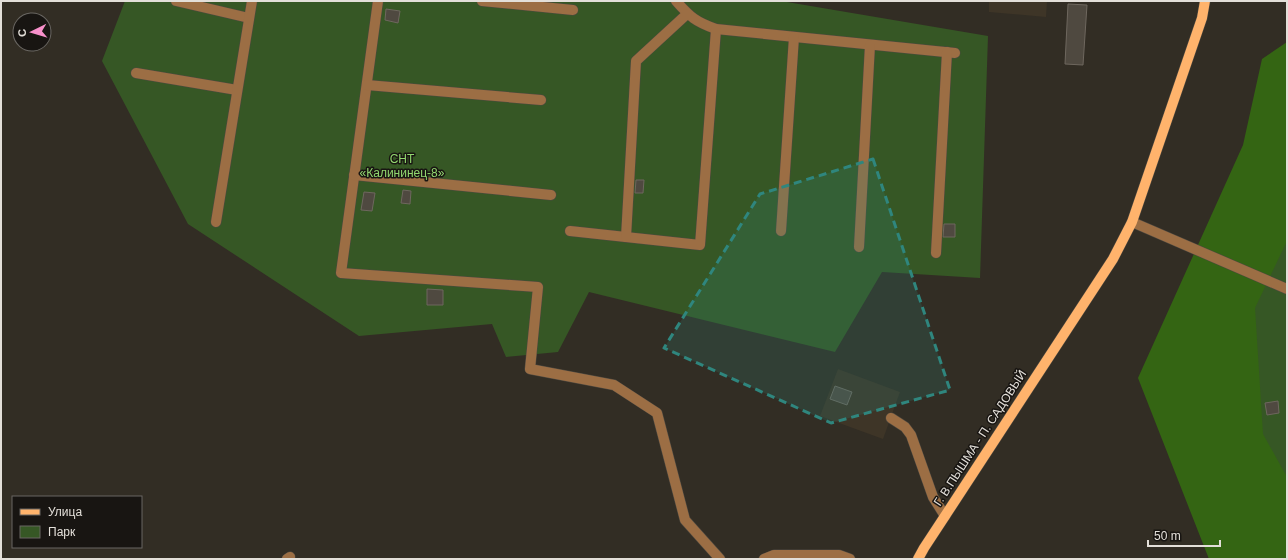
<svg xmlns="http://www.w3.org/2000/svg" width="1288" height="560" viewBox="0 0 1288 560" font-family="Arial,sans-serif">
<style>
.built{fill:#3e3527}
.green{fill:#365725}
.forest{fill:#346513}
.building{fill:#4f4940;stroke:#6e675e}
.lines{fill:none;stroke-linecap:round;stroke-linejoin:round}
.minor-casing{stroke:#4e4941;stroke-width:11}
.major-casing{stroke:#4e4941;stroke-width:11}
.minor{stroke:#9c6e44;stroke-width:10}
.major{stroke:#ffb36c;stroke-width:10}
.marked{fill:#2f867e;fill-opacity:0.2;stroke:#2f867e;stroke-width:3;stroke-dasharray:8 5;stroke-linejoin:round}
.labels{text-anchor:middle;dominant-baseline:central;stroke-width:3;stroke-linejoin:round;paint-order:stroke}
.park-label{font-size:12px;fill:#92d76f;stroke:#181512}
.street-label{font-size:12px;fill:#e3dfd9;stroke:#181512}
</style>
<rect width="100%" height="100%" fill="#322d24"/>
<g class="built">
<polygon points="989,1 1047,1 1046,17 989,12"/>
<polygon points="838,369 900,392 883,439 820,416"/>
</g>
<g class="green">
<polygon points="125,1 781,1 988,36 980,278 882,272 835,352 589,292 558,352 506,357 492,324 359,336 188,224 102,61"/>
<polygon points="1287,212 1287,523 1252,491 1240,306"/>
</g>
<polygon class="forest" points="1287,42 1287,241 1255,308 1263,434 1287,477 1287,559 1209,559 1138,378 1243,145 1262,59"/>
<g class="building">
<polygon points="1068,4 1087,5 1083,65 1065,64"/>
<polygon points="386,9 400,11 398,23 385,20"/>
<polygon points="636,180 644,180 643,193 635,193"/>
<polygon points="403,190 411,191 410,204 401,203"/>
<polygon points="364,192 375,193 372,211 361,210"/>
<polygon points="944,224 955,224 955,237 943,237"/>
<polygon points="427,289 443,290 443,305 427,305"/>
<polygon points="835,386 852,392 847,405 830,399"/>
<polygon points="1278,401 1279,413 1267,415 1265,403"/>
</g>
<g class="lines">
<g class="minor-casing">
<g id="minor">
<polyline points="176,1 249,18"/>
<polyline points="378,1 341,273 538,287 530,369 614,385 657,413 685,520 720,559"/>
<polyline points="482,1 573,10"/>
<path d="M676 1C690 17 696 22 716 29L955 53"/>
<polyline points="136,73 237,90"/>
<polyline points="367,85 541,100"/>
<polyline points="354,175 551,195"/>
<polyline points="216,222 252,1"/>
<polyline points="1132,222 1287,289"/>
<polyline points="570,231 700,245 716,29"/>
<polyline points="781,231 794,37"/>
<polyline points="626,237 636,61 687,14"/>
<polyline points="859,247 870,45"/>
<polyline points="936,253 947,52"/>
<polyline points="891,418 905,427 911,435 933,497 945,516"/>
<polyline points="287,559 290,557"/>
<polyline points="764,559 774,555 839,555 850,559"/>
</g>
</g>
<g class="major-casing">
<polyline id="major" points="918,559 924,548 945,516 1113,259 1132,222 1202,18 1205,1"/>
</g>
<use href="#minor" class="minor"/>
<use href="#major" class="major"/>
</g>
<path class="marked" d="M873 159 950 390 831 423 664 348 760 194Z"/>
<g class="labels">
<g class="park-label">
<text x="402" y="159">СНТ<tspan x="402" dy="14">«Калининец-8»</tspan></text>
</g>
<g class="street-label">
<text transform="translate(980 438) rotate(-57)">Г. В.ПЫШМА - П. САДОВЫЙ</text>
</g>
</g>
<rect width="1288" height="560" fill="none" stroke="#e3dfd9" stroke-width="4"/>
<rect x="12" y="496" width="130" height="52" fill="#181512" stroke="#696662"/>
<rect x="20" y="509" width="20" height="6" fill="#ffb36c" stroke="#696662"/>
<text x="48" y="516" font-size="12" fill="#e3dfd9">Улица</text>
<rect x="20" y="526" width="20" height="12" fill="#365725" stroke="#696662"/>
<text x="48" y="536" font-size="12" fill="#e3dfd9">Парк</text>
<g transform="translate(32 32) rotate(265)"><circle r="19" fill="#181512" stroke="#696662"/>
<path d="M0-3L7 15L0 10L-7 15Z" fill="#f890cb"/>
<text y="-6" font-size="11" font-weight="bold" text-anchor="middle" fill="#e3dfd9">С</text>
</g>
<path d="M1148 540v6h72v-6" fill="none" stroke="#e3dfd9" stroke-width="2"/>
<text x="1154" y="540" font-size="12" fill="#e3dfd9" stroke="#181512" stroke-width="3" paint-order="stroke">50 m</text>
</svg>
